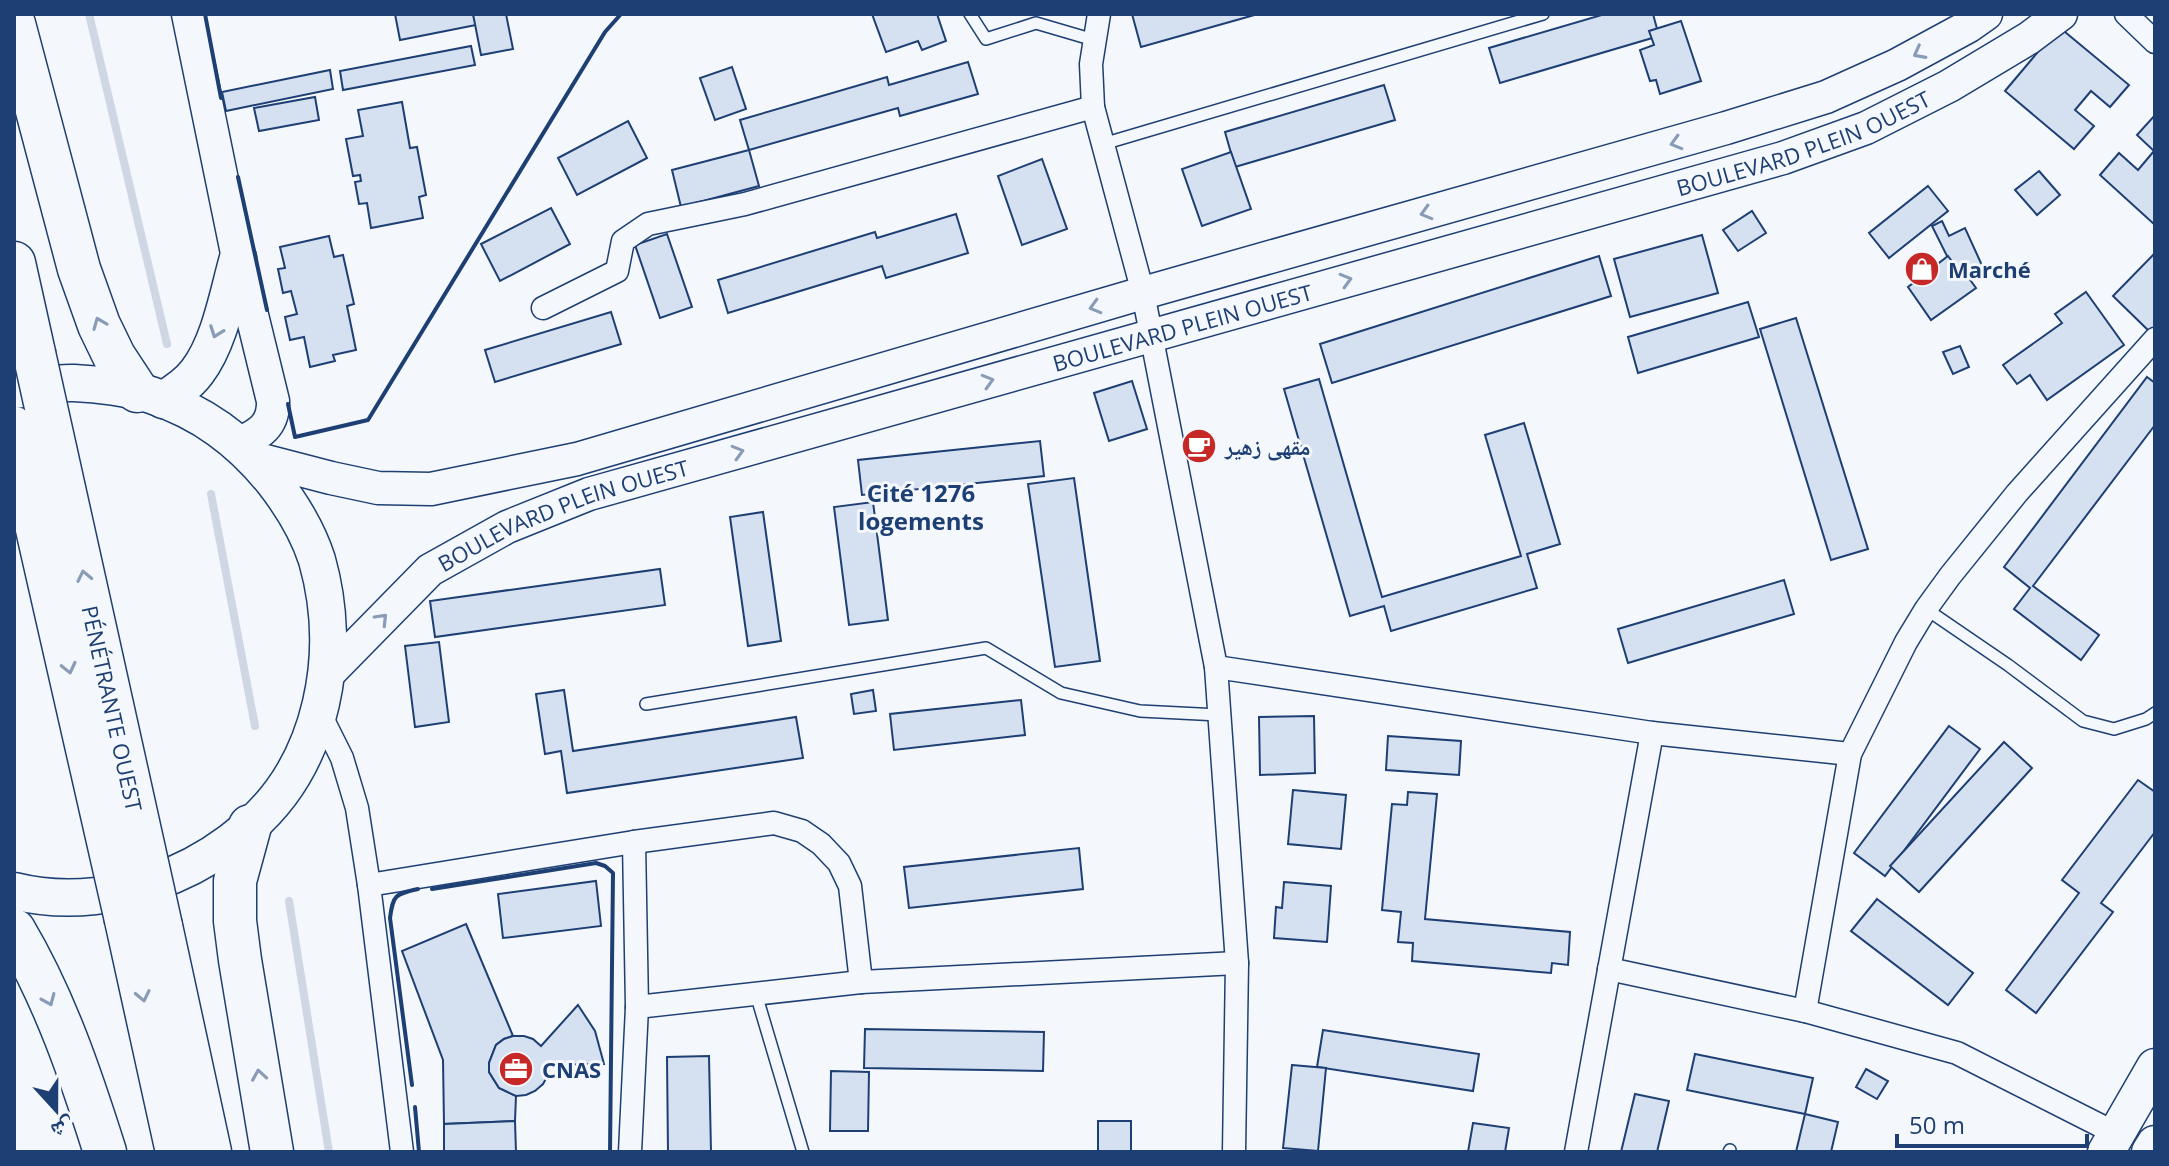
<svg xmlns="http://www.w3.org/2000/svg" width="2169" height="1166" viewBox="0 0 2169 1166" font-family="'Open Sans','Noto Naskh Arabic',sans-serif">
<style>
.lines{fill:none;stroke-linecap:round;stroke-linejoin:round}
.stream{stroke:#cfd7e4;stroke-width:8}
.building{fill:#d5e0f0;stroke:#1d3f73;stroke-width:2}
.lane-casing{stroke:#1d3f73;stroke-width:14}
.street-casing{stroke:#1d3f73;stroke-width:25}
.secondary-casing{stroke:#1d3f73;stroke-width:35}
.primary-casing{stroke:#1d3f73;stroke-width:39}
.highway-casing{stroke:#1d3f73;stroke-width:45}
.lane{stroke:#f4f7fb;stroke-width:11}
.street{stroke:#f4f7fb;stroke-width:22}
.secondary{stroke:#f4f7fb;stroke-width:32}
.primary{stroke:#f4f7fb;stroke-width:36}
.highway{stroke:#f4f7fb;stroke-width:42}
.highway-bridge-casing{stroke:#1d3f73;stroke-width:45;stroke-linecap:butt}
.highway-bridge{stroke:#f4f7fb;stroke-width:42}
.wall{stroke:#1d3f73;stroke-width:4}
.oneway{stroke:#889bb7}
.labels{text-anchor:middle;dominant-baseline:central;stroke-width:6;stroke-linejoin:round;paint-order:stroke}
.street-label{font-size:22px;fill:#1d3f73;stroke:#f4f7fb}
.poi-label{font-size:22px;font-weight:bold;fill:#1d3f73;stroke:#f4f7fb;text-anchor:start}
.neighbourhood-label{font-size:24px;font-weight:bold;fill:#1d3f73;stroke:#f4f7fb}
</style>
<rect width="100%" height="100%" fill="#f4f7fb"/>
<g class="lines">
<g class="stream">
<polyline points="89,14 167,344"/>
<polyline points="211,494 255,726"/>
<polyline points="289,901 329,1152"/>
</g>
</g>
<g class="building">
<polygon points="395,14 473,14 476,25 400,40"/>
<polygon points="473,14 506,14 513,49 481,55"/>
<polygon points="872,14 937,14 946,41 922,50 918,41 886,52"/>
<polygon points="1132,14 1258,14 1141,47"/>
<polygon points="1605,14 1653,14 1659,36 1500,83 1489,48"/>
<polygon points="1681,21 1701,81 1660,94 1656,80 1650,81 1640,50 1654,45 1649,31"/>
<polygon points="2059,27 2129,85 2110,107 2091,91 2075,110 2094,126 2074,149 2005,91"/>
<polygon points="471,46 475,65 343,90 340,71"/>
<polygon points="968,62 978,94 900,116 898,108 749,150 740,120 887,77 889,85"/>
<polygon points="732,67 746,109 715,120 700,78"/>
<polygon points="330,70 333,89 226,111 222,92"/>
<polygon points="1384,85 1395,120 1235,167 1225,132"/>
<polygon points="315,97 319,120 259,131 254,108"/>
<polygon points="402,102 410,148 417,147 426,195 419,197 423,218 371,228 367,203 359,204 355,182 361,181 360,175 353,176 346,139 363,136 358,110"/>
<polygon points="2155,115 2155,225 2100,175 2119,153 2138,170 2154,151 2137,135"/>
<polygon points="628,121 647,158 577,195 558,158"/>
<polygon points="749,150 759,186 681,207 672,170"/>
<polygon points="1231,152 1251,209 1202,226 1182,169"/>
<polygon points="1042,159 1067,229 1022,245 998,176"/>
<polygon points="2039,171 2060,195 2037,215 2015,190"/>
<polygon points="1928,186 1948,211 1889,258 1869,233"/>
<polygon points="551,208 570,244 500,281 481,244"/>
<polygon points="1752,211 1766,233 1738,251 1723,230"/>
<polygon points="956,214 968,253 886,278 882,266 728,313 718,280 875,232 877,238"/>
<polygon points="1942,221 1949,236 1965,228 1985,272 1972,279 1964,263 1953,268 1932,226"/>
<polygon points="667,234 692,307 660,318 635,245"/>
<polygon points="1702,235 1718,293 1630,317 1614,259"/>
<polygon points="329,236 334,257 343,255 354,304 347,306 356,350 333,355 335,361 310,367 304,337 290,340 285,317 297,314 291,291 283,293 278,269 285,268 280,247"/>
<polygon points="2155,253 2155,329 2151,333 2113,296"/>
<polygon points="1599,256 1611,296 1332,383 1320,344"/>
<polygon points="1948,256 1957,268 1960,266 1976,288 1931,320 1908,287"/>
<polygon points="2086,292 2124,345 2047,400 2030,375 2017,384 2003,365 2062,323 2055,314"/>
<polygon points="1748,302 1759,337 1638,373 1628,337"/>
<polygon points="611,312 621,344 495,382 485,350"/>
<polygon points="1796,318 1868,549 1831,560 1760,329"/>
<polygon points="1960,346 1969,367 1953,374 1943,352"/>
<polygon points="2147,377 2155,383 2155,425 2033,586 2099,635 2081,660 2014,609 2030,588 2004,567"/>
<polygon points="1319,379 1382,597 1521,556 1485,435 1524,423 1560,544 1527,554 1537,588 1391,631 1384,606 1350,616 1284,389"/>
<polygon points="1132,381 1147,429 1109,441 1094,393"/>
<polygon points="1040,441 1044,476 862,495 858,460"/>
<polygon points="1074,478 1100,661 1055,667 1028,484"/>
<polygon points="873,502 888,620 849,625 834,507"/>
<polygon points="763,512 781,641 748,646 730,517"/>
<polygon points="660,569 665,605 435,637 430,601"/>
<polygon points="1784,580 1794,614 1628,663 1618,629"/>
<polygon points="439,642 449,722 415,727 405,646"/>
<polygon points="564,690 573,751 796,717 803,758 567,793 561,751 545,754 536,694"/>
<polygon points="873,690 876,711 854,714 851,694"/>
<polygon points="1021,700 1025,735 894,750 890,714"/>
<polygon points="1314,716 1315,773 1260,775 1259,717"/>
<polygon points="1949,726 1980,749 1885,876 1854,853"/>
<polygon points="1388,736 1461,741 1459,775 1386,770"/>
<polygon points="2004,742 2032,768 1919,892 1890,866"/>
<polygon points="2138,780 2155,792 2155,832 2101,903 2113,912 2036,1013 2006,990 2079,893 2062,880"/>
<polygon points="1293,790 1346,795 1341,849 1288,844"/>
<polygon points="1408,792 1437,794 1425,919 1570,932 1568,965 1552,963 1551,973 1412,961 1413,943 1398,942 1401,912 1382,910 1392,804 1407,805"/>
<polygon points="1079,848 1083,889 909,908 904,867"/>
<polygon points="596,881 601,926 503,938 498,894"/>
<polygon points="1284,882 1331,886 1327,942 1274,938 1276,907 1282,908"/>
<polygon points="1877,899 1973,973 1948,1005 1851,931"/>
<polygon points="466,924 513,1036 504,1039 496,1045 489,1063 489,1072 499,1088 516,1096 515,1121 444,1124 443,1060 402,951"/>
<polygon points="578,1005 595,1031 604,1064 549,1065 548,1075 543,1084 535,1091 526,1095 516,1096 499,1088 489,1072 489,1063 496,1045 504,1039 513,1036 524,1036 533,1039 541,1046"/>
<polygon points="865,1029 1044,1032 1043,1071 864,1068"/>
<polygon points="1323,1030 1479,1054 1473,1091 1317,1067"/>
<polygon points="1695,1054 1813,1078 1805,1114 1687,1090"/>
<polygon points="709,1056 711,1152 668,1152 667,1057"/>
<polygon points="1292,1065 1326,1068 1318,1151 1283,1148"/>
<polygon points="1866,1069 1888,1081 1877,1099 1856,1087"/>
<polygon points="831,1071 869,1072 868,1131 830,1131"/>
<polygon points="1635,1094 1669,1101 1657,1152 1621,1152"/>
<polygon points="1805,1114 1838,1122 1831,1152 1796,1152"/>
<polygon points="515,1121 516,1152 444,1152 444,1124"/>
<rect x="1098" y="1121" width="33" height="31"/>
<polygon points="1473,1123 1509,1128 1505,1152 1468,1152"/>
</g>
<g class="lines">
<g class="lane-casing">
<g id="lane">
<polyline points="970,14 986,39 1036,23 1094,40"/>
<polyline points="1103,144 1543,14"/>
<polyline points="1926,609 2008,665 2083,721 2114,729 2146,719 2155,713"/>
<polyline points="646,704 986,648 1061,693 1140,711 1219,715"/>
<polyline points="756,994 803,1152"/>
<polyline points="1729,1152 1730,1150"/>
</g>
</g>
<g class="street-casing">
<g id="street">
<polyline points="1099,14 1091,64 1093,107 1143,293 1216,667 1237,963 1234,1152"/>
<polyline points="2126,14 2155,42"/>
<polyline points="543,308 617,271 623,241 648,224 745,204 1093,107"/>
<polyline points="1216,667 1652,733 1850,754"/>
<polyline points="319,712 342,758 357,808 369,885 402,1152"/>
<polyline points="369,885 634,842 774,823 802,831 821,844 839,863 850,886 861,982"/>
<polyline points="1609,969 1805,1011 1957,1053 2115,1133"/>
<polyline points="637,1007 861,982 1237,963"/>
<polyline points="1805,1011 1850,754 1906,642 1926,609 1950,576 2017,493 2155,339"/>
<polyline points="630,1152 637,1007 634,842"/>
<polyline points="1576,1152 1652,733"/>
</g>
</g>
<g class="secondary-casing">
<g id="secondary">
<path d="M188 14 238 258 273 401C274 426 259 434 239 444"/>
<polyline points="254,458 331,478 378,488 431,489 577,459 1143,293 1726,128 1826,97 1897,65 1969,26 1986,14"/>
<path id="s1" d="M327 675 430 570 507 527 589 494 1783 158 1866 128 1949 86 2029 38 2061 14"/>
</g>
</g>
<g class="primary-casing">
<g id="primary">
<path d="M14 390C33 388 55 382 74 383 97 384 130 388 151 395 202 412 240 440 273 481 291 504 308 532 317 560 343 652 324 762 249 827 226 847 201 863 173 875 124 897 66 904 14 891"/>
<path d="M163 400C176 392 188 384 197 372 220 342 228 293 238 258"/>
<polyline points="2106,1152 2155,1067"/>
<polyline points="2150,1152 2155,1144"/>
</g>
</g>
<g class="highway-casing">
<g id="highway">
<polyline points="14,24 79,269 99,325 114,356 137,391"/>
<polyline points="14,263 34,353"/>
<polyline points="250,826 235,881 235,921 240,960 272,1152"/>
<polyline points="126,920 177,1152"/>
<polyline points="161,926 210,1152"/>
<path d="M14 930C55 999 81 1076 105 1152"/>
</g>
</g>
<use href="#lane" class="lane"/>
<use href="#street" class="street"/>
<use href="#secondary" class="secondary"/>
<use href="#primary" class="primary"/>
<use href="#highway" class="highway"/>
<g class="highway-bridge-casing">
<g id="highway-bridge">
<path id="s2" d="M34 353 161 926"/>
<polyline points="14,428 126,920"/>
</g>
</g>
<use href="#highway-bridge" class="highway-bridge"/>
<g class="wall">
<polyline points="205,14 221,98"/>
<polyline points="238,177 267,310"/>
<polyline points="288,404 295,437 368,420 605,32 621,14"/>
<polyline points="432,889 596,863 605,866 613,873 610,1152"/>
<path d="M412 1085 390 918C393 895 395 894 418 889"/>
<polyline points="415,1107 419,1152"/>
</g>
</g>
<defs><path id="oneway-chevron" d="M-2-3.5L2.5 0L-2 3.5" fill="none" stroke-width="1.6" stroke-linecap="round" stroke-linejoin="round" transform="scale(2)"/></defs>
<g class="oneway">
<use href="#oneway-chevron" transform="translate(1919 53) rotate(152)"/>
<use href="#oneway-chevron" transform="translate(1676 143) rotate(164)"/>
<use href="#oneway-chevron" transform="translate(1426 213) rotate(164)"/>
<use href="#oneway-chevron" transform="translate(1346 280) rotate(-16)"/>
<use href="#oneway-chevron" transform="translate(1095 307) rotate(164)"/>
<use href="#oneway-chevron" transform="translate(99 323) rotate(-112)"/>
<use href="#oneway-chevron" transform="translate(216 332) rotate(110)"/>
<use href="#oneway-chevron" transform="translate(988 381) rotate(-16)"/>
<use href="#oneway-chevron" transform="translate(738 452) rotate(-16)"/>
<use href="#oneway-chevron" transform="translate(84 576) rotate(-102)"/>
<use href="#oneway-chevron" transform="translate(382 619) rotate(-46)"/>
<use href="#oneway-chevron" transform="translate(69 668) rotate(77)"/>
<use href="#oneway-chevron" transform="translate(143 996) rotate(78)"/>
<use href="#oneway-chevron" transform="translate(49 1000) rotate(67)"/>
<use href="#oneway-chevron" transform="translate(259 1075) rotate(-99)"/>
</g>
<defs>
<g id="shop-disc" transform="scale(1.8)"><circle r="9.5" fill="#c62828" stroke="#f4f7fb"/><path d="M-5-2.5h2.3a2.7 3.5 0 0 1 5.4 0H5L5.5 6h-11ZM-1.5-2.5h3a1.5 2.3 0 0 0-3 0Z" fill="#fff"/></g>
<g id="cafe-disc" transform="scale(1.8)"><circle r="9.5" fill="#c62828" stroke="#f4f7fb"/><path d="M-5.5-4.5H6V0H3Q3 3.5 0 3.5H-2.5Q-5.5 3.5-5.5 0ZM3-3.2v2h1.7v-2ZM-6 4.5H4V6H-6Z" fill="#fff"/></g>
<g id="office-disc" transform="scale(1.8)"><circle r="9.5" fill="#c62828" stroke="#f4f7fb"/><path d="M-6-3h4V-5.5h4V-3h4V5H-6ZM-1-4.5V-3h2v-1.5ZM-6 0V1H6V0Z" fill="#fff"/></g>
</defs>
<g fill-rule="evenodd">
<use href="#shop-disc" x="1922" y="269"/>
<use href="#cafe-disc" x="1199" y="446"/>
<use href="#office-disc" x="516" y="1069"/>
</g>
<g class="labels">
<g class="street-label">
<text stroke="none"><textPath href="#s1" startOffset="1588">BOULEVARD PLEIN OUEST</textPath></text>
<text stroke="none"><textPath href="#s1" startOffset="940">BOULEVARD PLEIN OUEST</textPath></text>
<text stroke="none"><textPath href="#s1" startOffset="292">BOULEVARD PLEIN OUEST</textPath></text>
<text stroke="none"><textPath href="#s2" startOffset="364">PÉNÉTRANTE OUEST</textPath></text>
</g>
<g class="poi-label">
<text x="1948" y="269">Marché</text>
<text x="1225" y="446">مقهى زهير</text>
<text x="542" y="1069">CNAS</text>
</g>
<g class="neighbourhood-label">
<text x="921" y="492">Cité 1276<tspan x="921" dy="28">logements</tspan></text>
</g>
</g>
<rect width="2169" height="1166" fill="none" stroke="#1d3f73" stroke-width="32"/>
<g transform="translate(56 1110) rotate(159)" stroke="#f4f7fb" stroke-width="6" paint-order="stroke">
<path d="M0-6L14 30L0 20L-14 30Z" fill="#1d3f73"/>
<text y="-12" font-size="22" font-weight="bold" text-anchor="middle" fill="#1d3f73">ش</text>
</g>
<path d="M1897 1134v12h190v-12" fill="none" stroke="#1d3f73" stroke-width="4"/>
<text x="1909" y="1134" font-size="24" fill="#1d3f73" stroke="#f4f7fb" stroke-width="6" paint-order="stroke">50 m</text>
</svg>
